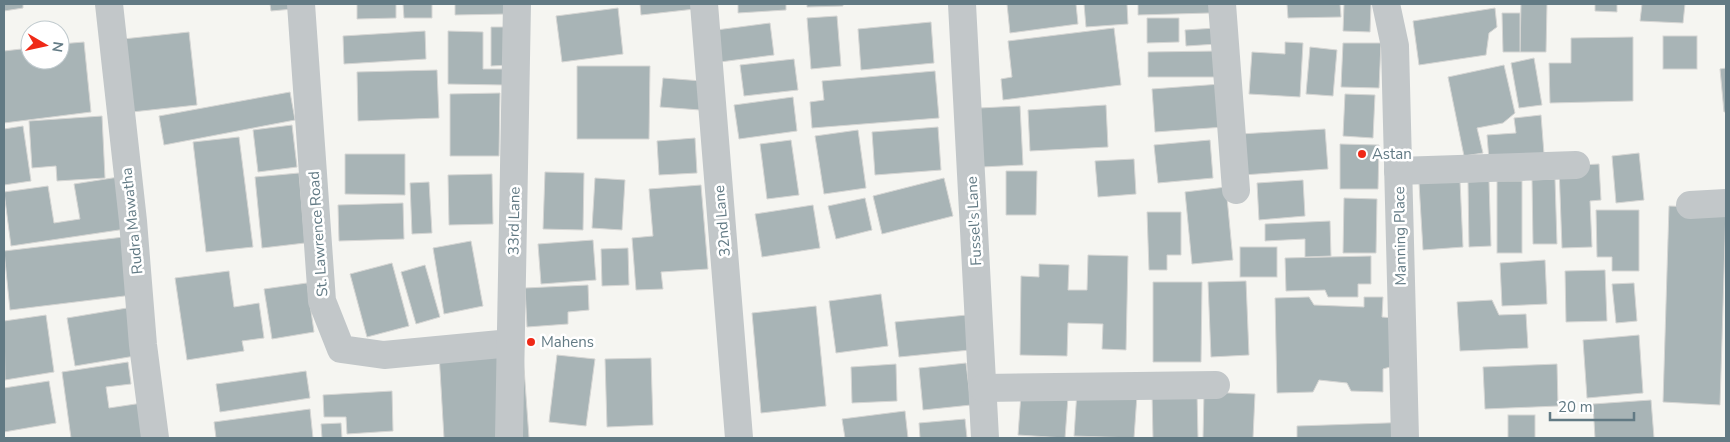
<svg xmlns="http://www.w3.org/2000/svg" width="1730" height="442" viewBox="0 0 1730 442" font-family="'Nunito Sans',sans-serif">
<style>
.building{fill:#a8b4b6;stroke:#d6d6d4}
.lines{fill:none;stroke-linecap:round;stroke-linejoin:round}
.minor{stroke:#c2c7c9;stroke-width:28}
.poi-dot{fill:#ef2917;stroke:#fff;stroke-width:2}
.labels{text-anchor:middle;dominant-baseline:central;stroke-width:5;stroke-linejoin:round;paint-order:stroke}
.poi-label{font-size:15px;fill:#627a84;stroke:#fff;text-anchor:start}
.street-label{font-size:15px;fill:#627a84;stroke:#fff}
</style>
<rect width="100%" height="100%" fill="#f5f5f1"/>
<g class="building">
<polygon points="4,4 23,4 23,8 4,11"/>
<polygon points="270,4 292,4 293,9 271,11"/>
<polygon points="357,4 396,4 396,18 357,19"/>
<polygon points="403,4 432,4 432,18 404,18"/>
<polygon points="455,4 507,4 507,14 455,15"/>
<polygon points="640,4 694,4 695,9 641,15"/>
<polygon points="738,4 786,4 786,10 738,13"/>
<polygon points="807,4 843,4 843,6 807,7"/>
<polygon points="1007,4 1076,4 1078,24 1010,33"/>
<polygon points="1084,4 1127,4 1128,24 1086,27"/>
<polygon points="1138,4 1210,4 1210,13 1138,15"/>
<polygon points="1287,4 1340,4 1341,17 1288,18"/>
<polygon points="1344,4 1371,4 1370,32 1343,31"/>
<polygon points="1521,4 1547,4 1546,52 1520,52"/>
<polygon points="1595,4 1617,4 1617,12 1595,11"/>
<polygon points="1642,4 1685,4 1683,23 1640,21"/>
<polygon points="618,8 623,54 562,62 556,16"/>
<polygon points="1495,8 1497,27 1489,33 1486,55 1419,65 1413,21"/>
<polygon points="1502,13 1520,13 1520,52 1503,52"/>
<polygon points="837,16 841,66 811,69 807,18"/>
<polygon points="1147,18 1179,18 1179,42 1147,43"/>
<polygon points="931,22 934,63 861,70 858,29"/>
<polygon points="770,23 774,55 720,62 716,30"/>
<polygon points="491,27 509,27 509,65 491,66"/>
<polygon points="1114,28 1121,85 1003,100 1001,79 1012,77 1008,41"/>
<polygon points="1216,28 1217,44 1186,46 1185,30"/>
<polygon points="425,31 426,59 344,64 343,36"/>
<polygon points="448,31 483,32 483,69 504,69 504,85 448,84"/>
<polygon points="189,32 197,105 132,112 123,39"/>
<rect x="1663" y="36" width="34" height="33"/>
<polygon points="1633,37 1633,101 1550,103 1549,63 1571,63 1571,38"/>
<polygon points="84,42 91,112 4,123 4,51 30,48 30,60 60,60 60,44"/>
<polygon points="1285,42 1303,43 1300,97 1249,94 1252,52 1285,54"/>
<polygon points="1343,43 1381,43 1379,88 1341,87"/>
<polygon points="1310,47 1337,50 1333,96 1306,94"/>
<polygon points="1218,51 1218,77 1148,77 1148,52"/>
<polygon points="1534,58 1542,105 1519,108 1511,63"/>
<polygon points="794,59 798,90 744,96 740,65"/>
<polygon points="1504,65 1515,113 1503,123 1477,128 1483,153 1464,156 1448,77"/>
<polygon points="577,66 650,66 649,139 577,139"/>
<polygon points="1726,68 1726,112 1724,112 1720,69"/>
<polygon points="437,70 439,118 358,121 357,72"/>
<polygon points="935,71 939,118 812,128 810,102 824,100 822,81"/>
<polygon points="663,78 702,81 700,110 660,107"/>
<polygon points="1221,84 1224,127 1155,132 1152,89"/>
<polygon points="290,92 295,120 164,145 159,116"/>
<polygon points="500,93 499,156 450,156 450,94"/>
<polygon points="1345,94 1375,95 1373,138 1343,136"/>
<polygon points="793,97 797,131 739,139 734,105"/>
<polygon points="1106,105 1108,147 1030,151 1028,110"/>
<polygon points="1020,106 1023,165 982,167 979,108"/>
<polygon points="1541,115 1544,154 1489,160 1487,135 1516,133 1514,118"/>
<polygon points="102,116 105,178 57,181 56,166 32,168 29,121"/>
<polygon points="292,125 297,167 258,172 253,130"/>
<polygon points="23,126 31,181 4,185 4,129"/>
<polygon points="938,127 941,170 875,175 872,132"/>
<polygon points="1325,129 1328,169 1243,175 1240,134"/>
<polygon points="858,130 866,188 824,194 815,136"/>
<polygon points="239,137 253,247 206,252 193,142"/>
<polygon points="695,138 697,173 659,175 657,141"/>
<polygon points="791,140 799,195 767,199 760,144"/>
<polygon points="1210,140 1213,178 1158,183 1154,145"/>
<polygon points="1340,144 1379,145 1378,189 1340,189"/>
<polygon points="1639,153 1644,200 1616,203 1612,156"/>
<polygon points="345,154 405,154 405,195 345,194"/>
<polygon points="1134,159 1136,194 1098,197 1095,161"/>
<polygon points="1599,164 1601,200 1590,201 1592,247 1562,248 1559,166"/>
<polygon points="1006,171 1037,171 1036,215 1006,215"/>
<polygon points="545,172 584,173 583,230 543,229"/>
<polygon points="299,173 305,243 262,248 255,177"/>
<polygon points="138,174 146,226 11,246 4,192 48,186 54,223 80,219 74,184"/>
<polygon points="492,174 493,224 449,225 448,175"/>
<polygon points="595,178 625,180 622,230 592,228"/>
<polygon points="944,178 953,216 882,234 873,196"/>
<polygon points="1555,179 1557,244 1533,244 1532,180"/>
<polygon points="1303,180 1305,216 1259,220 1257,183"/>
<polygon points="1460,181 1463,247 1423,250 1419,183"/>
<polygon points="1489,181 1491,246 1469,247 1468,182"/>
<rect x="1497" y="181" width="25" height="72"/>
<polygon points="429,182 432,233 412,234 410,183"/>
<polygon points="701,185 708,269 661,272 663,289 636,290 632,238 653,236 649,189"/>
<polygon points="1226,187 1233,260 1192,264 1185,192"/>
<polygon points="865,198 872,230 836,239 828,206"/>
<polygon points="1344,198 1377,199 1376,253 1343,253"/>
<polygon points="403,203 404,239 339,241 338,205"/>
<polygon points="813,205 820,248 762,257 755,214"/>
<polygon points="1669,206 1726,208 1720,405 1663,402"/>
<polygon points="1596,210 1639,210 1639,271 1612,271 1612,257 1597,257"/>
<polygon points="1147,212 1181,212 1181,255 1167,255 1167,270 1149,270"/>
<polygon points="1330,221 1331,256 1305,257 1305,239 1265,241 1265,224"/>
<polygon points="141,235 149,293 10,310 4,251"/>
<polygon points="593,240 596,280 541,284 538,244"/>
<polygon points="471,241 483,306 444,314 433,248"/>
<rect x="1240" y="247" width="37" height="30"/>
<polygon points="628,248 629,285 602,286 601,249"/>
<polygon points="1088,255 1128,256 1126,350 1102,349 1103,324 1068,323 1067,356 1020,355 1021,276 1039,277 1039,264 1069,265 1068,290 1087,290"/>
<polygon points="1371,256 1371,284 1358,284 1358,297 1328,297 1325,290 1286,291 1285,258"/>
<polygon points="1545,260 1547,304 1502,306 1500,263"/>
<polygon points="392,263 409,326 367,337 350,274"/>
<polygon points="425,265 440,317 416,324 401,272"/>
<polygon points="1605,270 1607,321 1566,322 1565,271"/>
<polygon points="229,271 234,307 259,303 264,338 242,341 244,351 187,360 175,278"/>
<polygon points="1246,281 1249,355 1211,357 1208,282"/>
<polygon points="1153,282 1202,282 1201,362 1153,362"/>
<polygon points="307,283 314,332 272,339 264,289"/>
<polygon points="1634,283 1637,321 1616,323 1612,284"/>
<polygon points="588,285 589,310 568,312 568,324 527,327 525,288"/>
<polygon points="881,294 888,346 836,353 829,301"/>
<polygon points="1309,297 1314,305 1364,307 1364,297 1383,297 1382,317 1393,318 1390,367 1383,369 1383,392 1351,391 1347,383 1319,380 1313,392 1277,393 1275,298"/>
<polygon points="1492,300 1499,315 1526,314 1528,348 1460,351 1457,302"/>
<polygon points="816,306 826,406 761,413 752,313"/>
<polygon points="127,308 135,356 75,366 67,318"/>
<polygon points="46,315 54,372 5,380 4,321"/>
<polygon points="967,315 970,350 899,357 895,322"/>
<polygon points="1639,335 1643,393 1587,398 1583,340"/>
<polygon points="439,353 523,354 529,438 444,438"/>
<polygon points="557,355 595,359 586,426 549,422"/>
<polygon points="651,358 653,425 607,427 605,359"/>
<polygon points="128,362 131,384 106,387 109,408 149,402 153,438 71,438 62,372"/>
<polygon points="966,363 971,405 923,410 919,368"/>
<polygon points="896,364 897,401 852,403 851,367"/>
<polygon points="1557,364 1558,406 1485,409 1483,367"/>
<polygon points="306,371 310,398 220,412 216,384"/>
<polygon points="49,381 56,423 4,432 4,388"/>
<polygon points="392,391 393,431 347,434 346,417 324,417 323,395"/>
<polygon points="1077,391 1137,395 1134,438 1074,436"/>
<polygon points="1204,392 1255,394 1253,438 1203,438"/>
<polygon points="1152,393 1197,393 1198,438 1153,438"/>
<polygon points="1021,394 1068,397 1065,438 1018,435"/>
<polygon points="1651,400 1654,438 1595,438 1593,404"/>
<polygon points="310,409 313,438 216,438 214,422"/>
<polygon points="905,411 908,438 845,438 842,419"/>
<rect x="1508" y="415" width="27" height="23"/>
<polygon points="965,419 967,438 920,438 919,423"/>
<polygon points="1416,422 1417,438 1297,438 1297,426"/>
<polygon points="341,423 342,438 322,438 321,424"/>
</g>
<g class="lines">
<g class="minor">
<polyline points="109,4 133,221 143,345 155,438"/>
<polyline points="301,4 322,301 341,349 384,355 511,343"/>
<polyline points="704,4 739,438"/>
<polyline points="962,4 985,438"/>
<polyline points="1222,4 1236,190"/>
<polyline points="1386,4 1395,46 1405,438"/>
<polyline points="1398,171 1576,165"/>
<polyline points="1690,205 1726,203"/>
<polyline points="983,388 1216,385"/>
<polyline points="509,438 517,4"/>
</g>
</g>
<g class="poi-dot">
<circle cx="1362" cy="154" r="5"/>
<circle cx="531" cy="342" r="5"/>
</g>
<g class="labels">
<g class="poi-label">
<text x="1372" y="154">Astan</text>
<text x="541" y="342">Mahens</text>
</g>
<g class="street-label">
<text transform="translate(132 221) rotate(-96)">Rudra Mawatha</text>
<text transform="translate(514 221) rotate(-89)">33rd Lane</text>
<text transform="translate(722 221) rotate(-95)">32nd Lane</text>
<text transform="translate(974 221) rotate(-93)">Fussel's Lane</text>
<text transform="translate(318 234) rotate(-94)">St. Lawrence Road</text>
<text transform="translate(1400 236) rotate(-91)">Manning Place</text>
</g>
</g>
<rect width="1730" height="442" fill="none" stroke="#627a84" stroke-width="10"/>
<g transform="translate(45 45) rotate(99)"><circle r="24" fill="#ffffff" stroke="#c0cace"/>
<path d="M0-4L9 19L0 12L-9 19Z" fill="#ef2917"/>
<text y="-8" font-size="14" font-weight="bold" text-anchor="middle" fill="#627a84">N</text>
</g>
<path d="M1550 412v8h84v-8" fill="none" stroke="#627a84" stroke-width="2.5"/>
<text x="1558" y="412" font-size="15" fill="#627a84" stroke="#ffffff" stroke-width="4" paint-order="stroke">20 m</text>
</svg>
